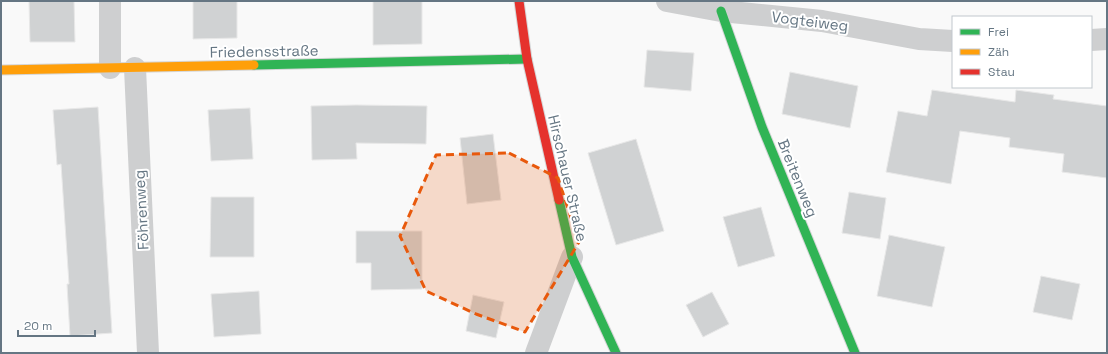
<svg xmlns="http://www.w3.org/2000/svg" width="1108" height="354" viewBox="0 0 1108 354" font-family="'Space Grotesk',sans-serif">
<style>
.building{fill:#d0d2d3;stroke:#e8e8e8}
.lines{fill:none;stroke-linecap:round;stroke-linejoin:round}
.fast-casing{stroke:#d5d6d7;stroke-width:11}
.slow-casing{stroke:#d5d6d7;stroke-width:11}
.jam-casing{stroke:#d5d6d7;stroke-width:11}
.street{stroke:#cecfd0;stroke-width:22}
.fast{stroke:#30b455;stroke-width:9}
.slow{stroke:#ff9f0a;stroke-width:9}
.jam{stroke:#e5322d;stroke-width:9}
.marked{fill:#e8590c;fill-opacity:0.2;stroke:#e8590c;stroke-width:3;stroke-dasharray:8 5;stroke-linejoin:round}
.labels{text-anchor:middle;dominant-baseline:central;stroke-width:4;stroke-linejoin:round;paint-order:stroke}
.street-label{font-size:15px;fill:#657683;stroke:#fff}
</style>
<rect width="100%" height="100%" fill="#f9f9f9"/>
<g class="building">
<polygon points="29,1 74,1 75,42 30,42"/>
<polygon points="193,1 237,1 237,38 193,39"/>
<polygon points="373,1 422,1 422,44 373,45"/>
<polygon points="647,50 694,53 691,91 644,87"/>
<polygon points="790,72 858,86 850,128 782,114"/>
<polygon points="932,90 1015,102 1016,90 1054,95 1053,99 1107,106 1107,178 1062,172 1064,154 1009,147 1010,138 960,131 951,184 886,172 898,111 927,116"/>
<polygon points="356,105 427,106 426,144 356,143 357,159 312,160 311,106"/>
<polygon points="98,107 112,333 70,336 67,284 69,284 61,164 57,165 53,110"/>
<polygon points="250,108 253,159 211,161 208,110"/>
<polygon points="493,134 501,200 467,204 460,138"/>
<polygon points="636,139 664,231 616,245 588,153"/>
<polygon points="849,192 886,198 880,239 842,233"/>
<polygon points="211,197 254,197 254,257 210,257"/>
<polygon points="761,207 775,256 738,267 723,217"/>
<polygon points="356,231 422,231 422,289 371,290 371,263 356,263"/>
<polygon points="889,235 945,247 932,307 877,296"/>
<polygon points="1041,276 1080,284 1072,320 1033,312"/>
<polygon points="259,291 261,334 214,337 211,294"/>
<polygon points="712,292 729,324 703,337 686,305"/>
<polygon points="473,295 504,302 496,338 466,331"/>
</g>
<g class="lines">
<g class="fast-casing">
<g id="fast">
<polyline points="721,11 762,127 855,353"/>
<polyline points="254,65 527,59"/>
<polyline points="559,200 572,257 616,353"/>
</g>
</g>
<g class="slow-casing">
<polyline id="slow" points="1,70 254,65"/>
</g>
<g class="jam-casing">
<polyline id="jam" points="519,1 527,59 559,200"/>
</g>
<g class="street">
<polyline points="110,1 110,68"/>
<polyline points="667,1 721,11 822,21 919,39 953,41"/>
<polyline points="1091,40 1107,39"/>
<polyline points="135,68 148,353"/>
<polyline points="536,353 572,257"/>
</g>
<use href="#fast" class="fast"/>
<use href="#slow" class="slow"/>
<use href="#jam" class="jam"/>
</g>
<path class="marked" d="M509 153 558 178 579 242 525 332 476 314 426 291 400 236 436 155Z"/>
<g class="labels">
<g class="street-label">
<text transform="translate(810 21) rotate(7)">Vogteiweg</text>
<text transform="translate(264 51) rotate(-1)">Friedensstraße</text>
<text transform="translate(568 178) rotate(77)">Hirschauer Straße</text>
<text transform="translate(798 178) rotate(68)">Breitenweg</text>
<text transform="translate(141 210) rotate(-93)">Föhrenweg</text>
</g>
</g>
<rect width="1108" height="354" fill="none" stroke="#657683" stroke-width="4"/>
<rect x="952" y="16" width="140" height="72" fill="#ffffff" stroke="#c1c8cd"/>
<rect x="960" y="29" width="20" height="6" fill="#30b455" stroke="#c1c8cd"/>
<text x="988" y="36" font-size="12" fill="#657683">Frei</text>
<rect x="960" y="49" width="20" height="6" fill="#ff9f0a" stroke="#c1c8cd"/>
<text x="988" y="56" font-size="12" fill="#657683">Zäh</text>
<rect x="960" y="69" width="20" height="6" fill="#e5322d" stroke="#c1c8cd"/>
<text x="988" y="76" font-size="12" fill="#657683">Stau</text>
<path d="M18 330v6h77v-6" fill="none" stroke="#657683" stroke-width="2"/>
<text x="24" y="330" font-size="12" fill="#657683" stroke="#ffffff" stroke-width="3" paint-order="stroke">20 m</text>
</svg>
